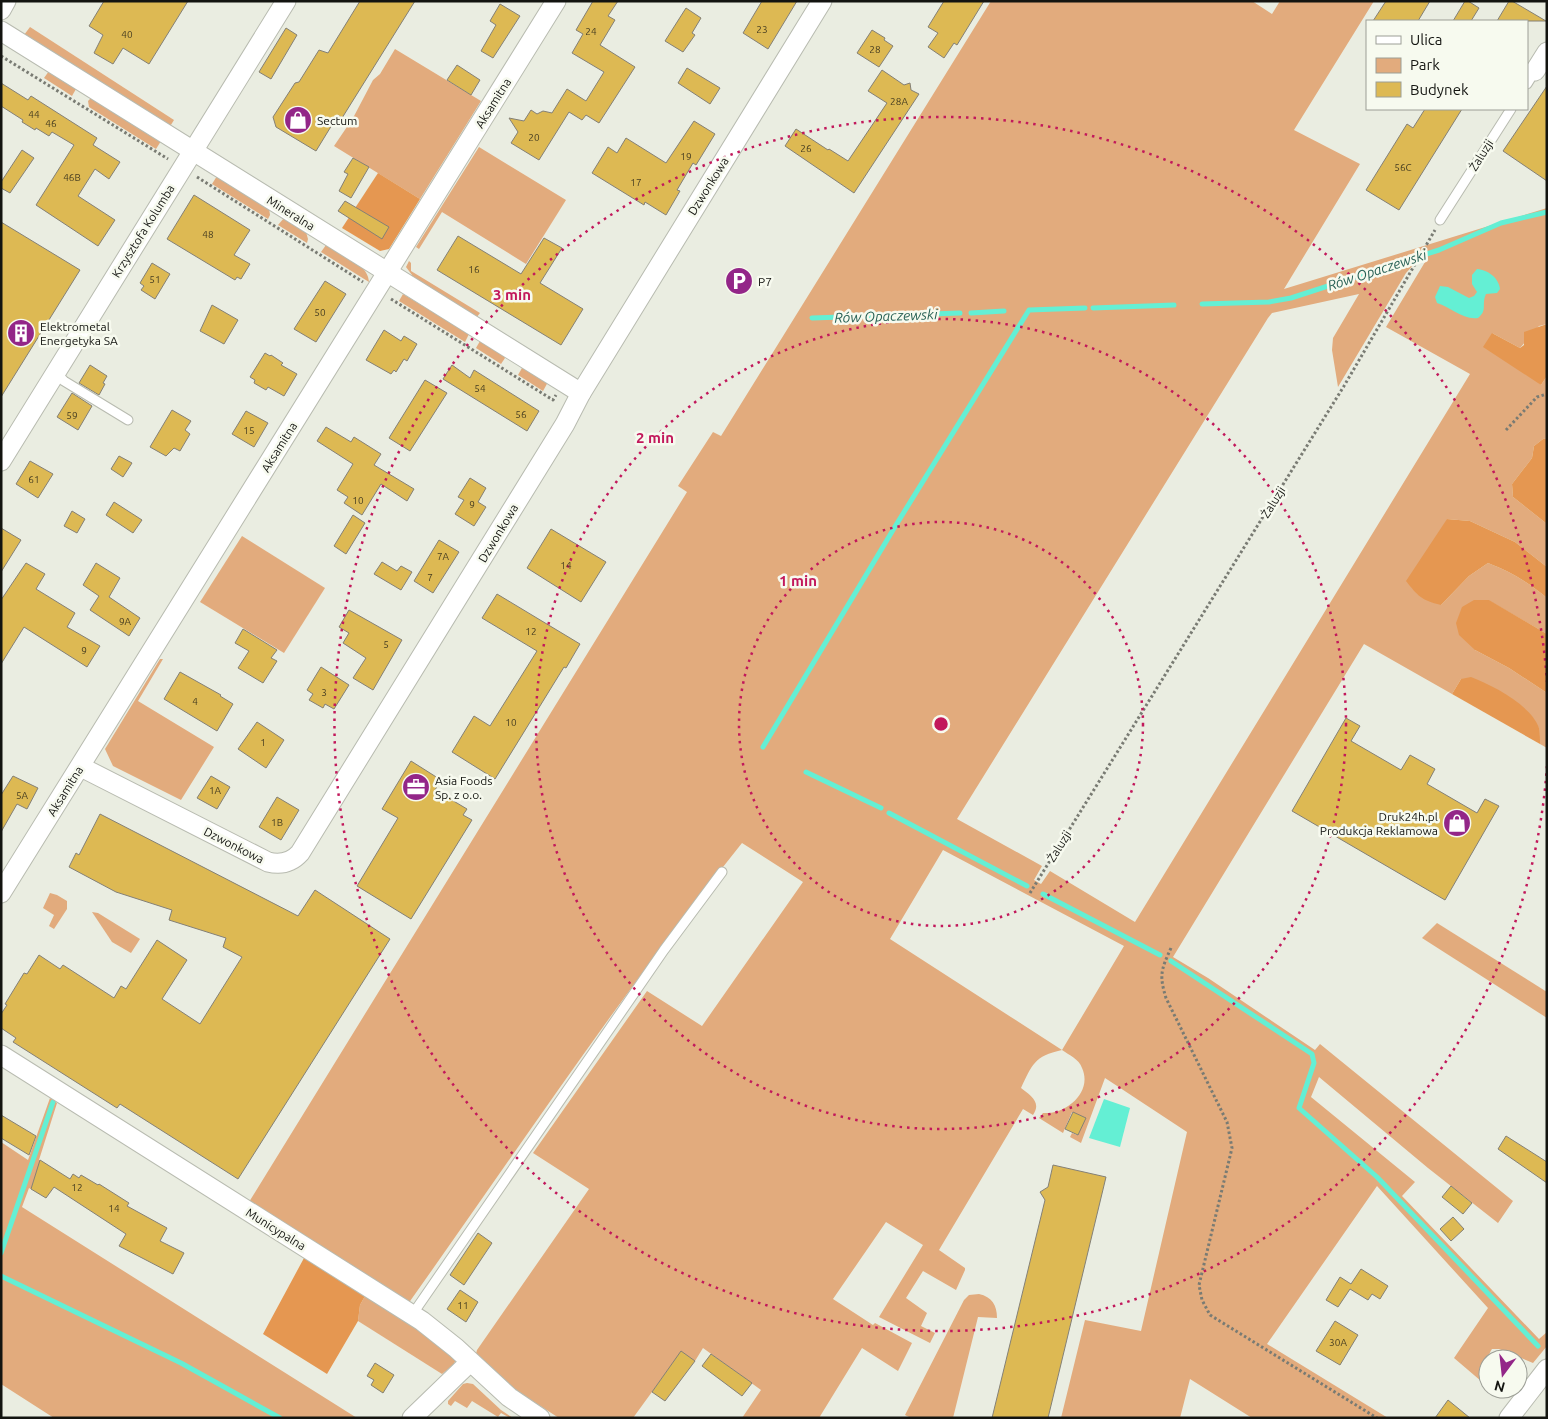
<svg xmlns="http://www.w3.org/2000/svg" width="1548" height="1419" viewBox="0 0 1548 1419" font-family="Ubuntu,sans-serif">
<style>
.green{fill:#e2ab7d;fill-rule:evenodd}
.forest{fill:#e59751}
.water{fill:#64efd4}
.lines{fill:none;stroke-linecap:round;stroke-linejoin:round}
.stream{stroke:#64efd4;stroke-width:5}
.building{fill:#ddb953;stroke:#848076}
.service-casing{stroke:#b8bbb0;stroke-width:11}
.minor-casing{stroke:#b8bbb0;stroke-width:21}
.path{stroke:#797b73;stroke-width:3;stroke-dasharray:2.5 2.5;stroke-linecap:butt}
.service{stroke:#fff;stroke-width:9}
.minor{stroke:#fff;stroke-width:19}
.ring{fill:none;stroke:#c2185b;stroke-width:2.5;stroke-dasharray:2.5 5}
.labels{text-anchor:middle;dominant-baseline:central;stroke-width:5;stroke-linejoin:round;paint-order:stroke}
.number-label{font-size:10px;fill:#463d21}
.street-label{font-size:12px;fill:#131410;stroke:#f7faef}
.poi-label{font-size:12px;fill:#131410;stroke:#f7faef;text-anchor:start}
.water-label{font-size:14px;font-style:italic;fill:#286155;stroke:#f7faef}
.centre{fill:#c2185b;stroke:#f7faef;stroke-width:2.5}
.ring-label{font-size:15px;text-anchor:middle;font-weight:bold;fill:#c2185b;stroke:#f7faef;stroke-width:5;stroke-linejoin:round;paint-order:stroke}
</style>
<rect width="100%" height="100%" fill="#eaede1"/>
<g class="green">
<path d="M991 1H1252L1272 14 1280 1H1374L1294 130 1360 164 1284 289 1547 208V324L1539 326 1520 348 1492 333 1541 385 1547 376V438L1543 439 1534 446 1532 458 1512 484 1513 497 1547 524V567L1515 542 1470 521 1447 519 1441 605 1469 576 1488 563C1511 572 1528 582 1547 598V634L1488 600 1475 650 1509 668 1547 693V748L1540 744 1539 728 1461 679 1452 694 1364 644 1173 957 1208 978 1315 1050 1320 1044 1513 1201 1498 1223 1428 1168 1319 1077 1311 1097 1415 1182 1402 1196 1539 1339 1547 1332V1346L1533 1363 1499 1349H1492C1485 1359 1488 1375 1488 1387L1454 1358 1488 1308 1377 1186 1267 1344 1388 1418H1252L1190 1379 1180 1418H1061L1085 1320 1141 1331 1187 1132 1105 1078 1081 1143 1070 1137 1072 1133 1077 1135 1085 1118 1072 1112 1063 1133 1039 1118 1043 1113C1066 1115 1093 1092 1082 1068 1079 1059 1069 1055 1062 1050 1034 1056 1032 1065 1021 1088 1030 1095 1042 1102 1033 1115L1023 1109 939 1250 965 1268V1270L956 1290 923 1271 906 1298 927 1313 921 1326 935 1333 930 1343 879 1317 923 1245 886 1222 833 1299 873 1325 875 1323 912 1343 898 1371 862 1348 819 1418H742L761 1390 703 1348 695 1361 681 1352 633 1418H559L517 1391 475 1357 477 1350 589 1189 533 1153 647 991 702 1026 803 882 742 843C623 991 518 1149 408 1304L249 1202 687 492 678 486 713 432 721 436ZM1428 257 1386 327 1470 374 1135 922 1050 871 1041 884 1034 880 1042 866 957 819 1268 318 1272 313 1359 294 1333 338 1332 350 1338 387 1406 273 1418 260ZM943 850 1124 946 1062 1050 890 939Z"/>
<polygon points="30,27 174,120 169,128 24,35"/>
<polygon points="395,49 481,101 420,199 334,146 353,118 373,80 380,74"/>
<polygon points="49,71 76,89 72,96 44,78"/>
<polygon points="91,98 161,141 156,149 89,107 88,101"/>
<polygon points="479,147 566,200 526,264 442,212 419,249 416,247"/>
<polygon points="217,176 269,208 270,215 268,219 212,184"/>
<polygon points="284,218 306,232 308,239 307,243 278,225"/>
<path d="M326 245C341 254 368 263 369 282L321 252Z"/>
<polygon points="409,261 411,263 411,271 480,313 476,318 412,278 412,275 406,267"/>
<polygon points="403,294 469,334 465,342 399,301"/>
<polygon points="480,341 504,356 505,358 501,364 476,348"/>
<polygon points="522,368 548,382 543,391 518,375"/>
<polygon points="242,536 325,588 284,653 200,602"/>
<polygon points="160,659 163,659 138,701 214,747 181,800 113,766 105,749"/>
<polygon points="50,893 57,895 67,901 67,909 54,929 49,926 54,915 43,908"/>
<polygon points="92,912 98,913 140,939 131,953 112,942"/>
<polygon points="1437,923 1547,992 1547,1018 1422,938"/>
<polygon points="50,1098 57,1103 39,1160 41,1161 31,1189 29,1188 22,1207 357,1418 54,1418 1,1384 1,1142 28,1160"/>
<path d="M979 1294C992 1297 997 1305 997 1318L978 1317 953 1418H911L905 1415 964 1300 969 1295Z"/>
<polygon points="365,1296 451,1351 456,1359 454,1364 442,1374 358,1321 360,1305"/>
<polygon points="467,1383 473,1384 501,1410 513,1418 510,1418 501,1413 498,1417 472,1401 467,1408 455,1401 451,1406 448,1404 448,1401 463,1384"/>
</g>
<g class="forest">
<polygon points="378,173 420,199 389,249 380,251 342,228"/>
<polygon points="1547,324 1547,376 1541,385 1483,347 1492,333 1520,348 1524,345 1524,332"/>
<polygon points="1547,438 1547,524 1513,497 1512,484 1532,458 1534,446 1543,439"/>
<path d="M1447 519 1470 521 1515 542 1547 567V598C1528 582 1511 572 1488 563L1469 576 1441 605C1421 600 1418 596 1406 581Z"/>
<polygon points="1474,600 1489,600 1547,634 1547,693 1509,668 1475,650 1459,635 1456,623 1462,607"/>
<path d="M1471 677C1492 685 1531 705 1539 728 1540 732 1540 739 1540 744L1452 694 1461 679Z"/>
<polygon points="304,1258 365,1296 360,1305 358,1321 327,1374 263,1334"/>
</g>
<g class="water">
<path d="M1477 269C1488 270 1499 278 1500 289L1497 293 1486 294C1481 305 1488 310 1478 318 1462 320 1451 307 1437 303L1435 297 1440 286 1448 287 1469 298 1474 296 1477 292 1472 284V275Z"/>
<polygon points="1104,1099 1130,1108 1120,1147 1089,1138"/>
</g>
<g class="lines">
<g class="stream">
<polyline points="1202,304 1269,302 1291,298 1439,250 1501,223 1547,212"/>
<polyline points="1093,308 1174,305"/>
<polyline points="971,313 1004,311"/>
<polyline points="812,318 960,313"/>
<polyline points="763,747 896,525 1029,310 1085,308"/>
<polyline points="806,772 881,808"/>
<polyline points="889,813 1027,886"/>
<polyline points="1043,894 1160,955"/>
<polyline points="1171,961 1312,1054 1314,1063 1299,1108 1377,1177 1538,1346"/>
<polyline points="1,1253 53,1102"/>
<polyline points="1,1276 181,1363 280,1418"/>
</g>
</g>
<g class="building">
<polygon points="104,1 188,1 149,64 123,48 113,64 94,53 103,35 89,26"/>
<polygon points="360,1 415,1 342,118 338,115 316,151 276,127 273,117 295,83 299,82 319,50 328,53"/>
<polygon points="593,1 618,1 608,16 615,20 600,45 635,67 599,123 586,115 582,120 569,112 539,160 511,143 518,132 509,118 524,121 531,110 537,114 543,111 552,113 567,89 586,101 604,72 572,53 583,34 576,30"/>
<polygon points="762,1 797,1 768,49 743,33"/>
<polygon points="944,1 984,1 957,45 954,43 944,58 928,47 938,33 928,27"/>
<polygon points="1386,1 1430,1 1418,21 1373,21"/>
<polygon points="1465,1 1468,1 1479,8 1471,21 1453,21"/>
<polygon points="1509,1 1512,1 1546,21 1497,21"/>
<polygon points="500,4 520,16 493,58 481,51 496,25 490,21"/>
<polygon points="686,8 701,18 692,33 695,35 683,52 665,41"/>
<polygon points="286,28 297,35 271,79 259,72"/>
<polygon points="872,30 885,38 884,40 893,46 879,67 857,53"/>
<polygon points="457,65 480,80 471,95 447,80"/>
<polygon points="687,68 720,88 710,104 678,83"/>
<polygon points="882,70 904,85 910,83 911,90 919,94 854,193 785,146 796,129 828,150 829,149 848,161 887,103 868,91"/>
<polygon points="1,83 28,100 31,96 97,138 93,145 120,162 109,179 95,169 78,196 115,220 98,246 36,205 74,145 52,132 49,136 36,128 35,130 22,122 23,120 1,106"/>
<polygon points="1547,86 1547,181 1503,151"/>
<polygon points="1425,109 1462,109 1399,210 1366,190 1407,124 1413,128"/>
<polygon points="694,121 715,134 696,165 693,163 677,190 680,191 666,215 645,202 644,205 592,173 608,147 617,153 626,138 666,163"/>
<polygon points="22,150 34,158 10,193 1,188 1,182"/>
<polygon points="353,158 369,167 351,198 339,191 348,174 344,172"/>
<polygon points="194,195 250,230 234,255 250,264 241,279 237,277 235,280 167,239"/>
<polygon points="345,201 389,227 382,239 338,211"/>
<polygon points="1,222 80,270 1,397"/>
<polygon points="458,236 521,274 544,238 562,248 540,283 583,309 561,345 437,270"/>
<polygon points="152,263 170,274 155,299 141,290 144,286 140,283"/>
<polygon points="325,281 346,294 316,342 294,329"/>
<polygon points="212,305 238,320 224,344 200,331"/>
<polygon points="384,330 401,341 404,336 417,344 407,361 404,359 396,372 394,370 391,374 366,360"/>
<polygon points="265,353 270,356 271,355 283,363 281,365 297,374 284,396 268,387 266,390 254,383 255,380 250,377"/>
<polygon points="90,365 107,376 103,383 105,384 99,395 79,383"/>
<polygon points="452,365 470,378 474,370 539,411 527,431 443,379"/>
<polygon points="425,380 447,393 410,451 389,438"/>
<polygon points="72,393 92,406 78,430 57,417"/>
<polygon points="172,410 191,421 185,430 190,434 180,451 174,448 166,456 150,447"/>
<polygon points="246,411 268,423 254,447 232,434"/>
<polygon points="326,427 351,442 354,437 381,454 374,465 414,489 407,501 381,484 362,515 344,503 348,497 337,490 353,464 317,441"/>
<polygon points="119,456 132,463 123,477 111,469"/>
<polygon points="30,461 53,474 38,498 16,484"/>
<polygon points="470,478 486,488 478,502 486,507 474,526 455,514 464,500 458,497"/>
<polygon points="114,502 142,520 133,533 106,515"/>
<polygon points="72,511 85,519 77,533 64,526"/>
<polygon points="353,515 365,523 346,554 334,546"/>
<polygon points="1,528 21,540 1,572"/>
<polygon points="551,529 606,562 581,602 527,568"/>
<polygon points="439,540 459,552 433,593 414,581"/>
<polygon points="382,562 397,571 401,566 412,572 401,590 374,574"/>
<polygon points="26,563 45,574 36,589 75,613 67,627 100,646 87,667 24,627 1,664 1,600"/>
<polygon points="96,563 120,578 109,597 140,618 129,636 90,610 99,596 83,585"/>
<polygon points="497,594 580,644 566,668 564,667 495,779 452,752 474,716 490,726 537,651 482,618"/>
<polygon points="349,610 402,640 373,690 353,678 366,658 343,643 349,633 339,627"/>
<polygon points="243,629 277,650 271,658 277,661 263,683 238,668 249,651 235,643"/>
<polygon points="321,667 349,685 334,709 325,704 323,708 309,700 313,694 307,690"/>
<polygon points="180,672 221,695 220,696 233,704 217,731 164,699"/>
<polygon points="1346,718 1360,726 1351,741 1401,770 1410,755 1435,769 1427,784 1477,813 1485,799 1499,806 1445,900 1292,811"/>
<polygon points="257,722 284,740 266,768 238,749"/>
<polygon points="411,761 441,780 435,790 467,809 463,815 472,820 411,919 357,886 398,818 382,809"/>
<polygon points="13,776 38,788 27,809 17,804 1,832 1,795"/>
<polygon points="211,776 230,787 217,809 197,798"/>
<polygon points="277,797 299,810 281,840 259,827"/>
<polygon points="100,814 298,916 315,890 390,939 238,1179 120,1104 117,1108 13,1042 16,1038 1,1028 1,1014 7,1005 5,1004 24,973 27,974 39,955 60,969 63,965 114,998 121,986 126,989 157,940 187,960 162,999 200,1024 242,957 223,947 226,938 169,920 172,910 116,892 69,867 76,853 79,855"/>
<polygon points="1073,1112 1086,1118 1078,1135 1065,1129"/>
<polygon points="1,1115 36,1136 29,1155 1,1138"/>
<polygon points="1506,1136 1547,1162 1547,1183 1498,1149"/>
<polygon points="40,1160 70,1179 73,1174 79,1178 81,1175 98,1185 99,1184 129,1203 127,1206 167,1228 160,1241 184,1253 173,1274 119,1246 126,1234 54,1187 46,1198 31,1189"/>
<polygon points="1053,1165 1106,1177 1048,1418 992,1418 1045,1200 1040,1192 1048,1187"/>
<polygon points="1451,1186 1472,1203 1463,1214 1442,1197"/>
<polygon points="1453,1217 1464,1229 1451,1241 1440,1229"/>
<polygon points="478,1233 492,1243 464,1285 450,1275"/>
<polygon points="1361,1269 1388,1286 1380,1299 1372,1294 1368,1300 1350,1289 1338,1307 1326,1300 1340,1277 1351,1284"/>
<polygon points="460,1290 478,1302 466,1322 447,1309"/>
<polygon points="1335,1321 1358,1335 1340,1365 1316,1351"/>
<polygon points="681,1351 695,1361 665,1401 652,1392"/>
<polygon points="711,1354 752,1383 742,1396 702,1366"/>
<polygon points="375,1363 394,1375 383,1393 371,1385 374,1380 367,1376"/>
<polygon points="1448,1400 1470,1418 1435,1418"/>
</g>
<g class="lines">
<g class="service-casing">
<g id="service">
<polyline points="1527,84 1535,71"/>
<polyline points="1440,220 1511,109"/>
<polyline points="56,373 64,381 128,420"/>
<polyline points="412,1315 664,950 722,872"/>
</g>
</g>
<g class="minor-casing">
<g id="minor">
<polyline points="1,10 6,1"/>
<polyline points="1,31 581,393"/>
<polyline points="1535,71 1547,52"/>
<polyline points="1,461 286,1"/>
<path d="M81 767 268 862C280 865 291 863 300 853L565 424 581 393 822 1"/>
<polyline points="1,893 556,1"/>
<polyline points="1,1055 422,1321 456,1348 509,1397 540,1418"/>
<polyline points="412,1418 470,1362"/>
<polyline points="1509,1418 1547,1369"/>
</g>
</g>
<g class="path">
<polyline points="1,56 168,159"/>
<polyline points="197,177 363,282"/>
<polyline points="391,299 553,400 556,395"/>
<polyline points="1506,430 1537,397 1547,394"/>
<polyline points="1030,893 1344,386 1435,230"/>
<path d="M1171 948C1161 970 1159 975 1166 998L1227 1122 1232 1148 1199 1285 1202 1300 1210 1315 1377 1418"/>
</g>
<use href="#service" class="service"/>
<use href="#minor" class="minor"/>
</g>
<g class="ring">
<circle cx="941" cy="724" r="202"/>
<circle cx="941" cy="724" r="405"/>
<path d="M1547 766A607 607 0 1 1 1547 682"/>
</g>
<defs>
<g id="shop-disc" transform="scale(1.4375)"><circle r="9.5" fill="#932688" stroke="#f7faef"/><path d="M-5-2.5h2.3a2.7 3.5 0 0 1 5.4 0H5L5.5 6h-11ZM-1.5-2.5h3a1.5 2.3 0 0 0-3 0Z" fill="#fff"/></g>
<g id="parking-disc" transform="scale(1.4375)"><circle r="9.5" fill="#932688" stroke="#f7faef"/><path d="M-3.5-5.5H1a3.5 3.5 0 0 1 0 7H-1V5.5H-3.5ZM-1-3.4V-.6H.8a1.4 1.4 0 0 0 0-2.8Z" fill="#fff"/></g>
<g id="building-disc" transform="scale(1.4375)"><circle r="9.5" fill="#932688" stroke="#f7faef"/><path d="M-4-6H4V6H1V3H-1V6H-4ZM-2.5-4.3h1.7v1.8h-1.7ZM.8-4.3h1.7v1.8H.8ZM-2.5-1h1.7V.8h-1.7ZM.8-1h1.7V.8H.8Z" fill="#fff"/></g>
<g id="office-disc" transform="scale(1.4375)"><circle r="9.5" fill="#932688" stroke="#f7faef"/><path d="M-6-3h4V-5.5h4V-3h4V5H-6ZM-1-4.5V-3h2v-1.5ZM-6 0V1H6V0Z" fill="#fff"/></g>
</defs>
<g fill-rule="evenodd">
<use href="#shop-disc" x="298" y="120"/>
<use href="#parking-disc" x="739" y="281"/>
<use href="#building-disc" x="21" y="333"/>
<use href="#office-disc" x="416" y="787"/>
<use href="#shop-disc" x="1457" y="823"/>
</g>
<g class="labels">
<g class="number-label">
<text x="762" y="29">23</text>
<text x="591" y="31">24</text>
<text x="127" y="34">40</text>
<text x="875" y="49">28</text>
<text x="899" y="101">28A</text>
<text x="34" y="114">44</text>
<text x="51" y="123">46</text>
<text x="534" y="137">20</text>
<text x="806" y="148">26</text>
<text x="686" y="156">19</text>
<text x="1403" y="167">56C</text>
<text x="72" y="177">46B</text>
<text x="636" y="182">17</text>
<text x="208" y="234">48</text>
<text x="474" y="269">16</text>
<text x="155" y="279">51</text>
<text x="320" y="312">50</text>
<text x="480" y="388">54</text>
<text x="521" y="414">56</text>
<text x="72" y="415">59</text>
<text x="249" y="430">15</text>
<text x="34" y="479">61</text>
<text x="358" y="500">10</text>
<text x="472" y="504">9</text>
<text x="443" y="556">7A</text>
<text x="566" y="565">14</text>
<text x="430" y="577">7</text>
<text x="125" y="621">9A</text>
<text x="531" y="631">12</text>
<text x="386" y="644">5</text>
<text x="84" y="650">9</text>
<text x="324" y="692">3</text>
<text x="195" y="701">4</text>
<text x="511" y="722">10</text>
<text x="263" y="742">1</text>
<text x="215" y="790">1A</text>
<text x="22" y="795">5A</text>
<text x="277" y="822">1B</text>
<text x="77" y="1187">12</text>
<text x="114" y="1208">14</text>
<text x="463" y="1305">11</text>
<text x="1338" y="1342">30A</text>
</g>
<g class="street-label">
<text transform="translate(493 103) rotate(-58)">Aksamitna</text>
<text transform="translate(1481 155) rotate(-58)">Żaluzji</text>
<text transform="translate(708 186) rotate(-58)">Dzwonkowa</text>
<text transform="translate(291 213) rotate(32)">Mineralna</text>
<text transform="translate(143 231) rotate(-58)">Krzysztofa Kolumba</text>
<text transform="translate(279 447) rotate(-58)">Aksamitna</text>
<text transform="translate(1273 502) rotate(-58)">Żaluzji</text>
<text transform="translate(498 533) rotate(-59)">Dzwonkowa</text>
<text transform="translate(65 791) rotate(-58)">Aksamitna</text>
<text transform="translate(234 845) rotate(27)">Dzwonkowa</text>
<text transform="translate(1059 846) rotate(-58)">Żaluzji</text>
<text transform="translate(276 1229) rotate(32)">Municypalna</text>
</g>
<g class="poi-label">
<text x="317" y="120">Sectum</text>
<text x="758" y="281">P7</text>
<text x="40" y="326">Elektrometal<tspan x="40" dy="14">Energetyka SA</tspan></text>
<text x="435" y="780">Asia Foods<tspan x="435" dy="14">Sp. z o.o.</tspan></text>
<text x="1438" y="816" text-anchor="end">Druk24h.pl<tspan x="1438" dy="14">Produkcja Reklamowa</tspan></text>
</g>
<g class="water-label">
<text transform="translate(1377 270) rotate(-18)">Rów Opaczewski</text>
<text transform="translate(886 316) rotate(-2)">Rów Opaczewski</text>
</g>
</g>
<circle cx="941" cy="724" r="8" class="centre"/>
<g class="ring-label">
<text x="512" y="300">3 min</text>
<text x="655" y="443">2 min</text>
<text x="798" y="586">1 min</text>
</g>
<rect width="1548" height="1419" fill="none" stroke="#131410" stroke-width="5"/>
<rect x="1366" y="20" width="162" height="90" fill="#f7faef" stroke="#9c9e96"/>
<rect x="1376" y="36" width="25" height="8" fill="#ffffff" stroke="#9c9e96"/>
<text x="1410" y="45" font-size="15" fill="#131410">Ulica</text>
<rect x="1376" y="58" width="25" height="15" fill="#e2ab7d" stroke="#9c9e96"/>
<text x="1410" y="70" font-size="15" fill="#131410">Park</text>
<rect x="1376" y="82" width="25" height="15" fill="#ddb953" stroke="#9c9e96"/>
<text x="1410" y="95" font-size="15" fill="#131410">Budynek</text>
<g transform="translate(1503 1374) rotate(195)"><circle r="24" fill="#f7faef" stroke="#9c9e96"/>
<path d="M0-4L9 19L0 12L-9 19Z" fill="#932688"/>
<text y="-8" font-size="14" font-weight="bold" text-anchor="middle" fill="#131410">N</text>
</g>
</svg>
